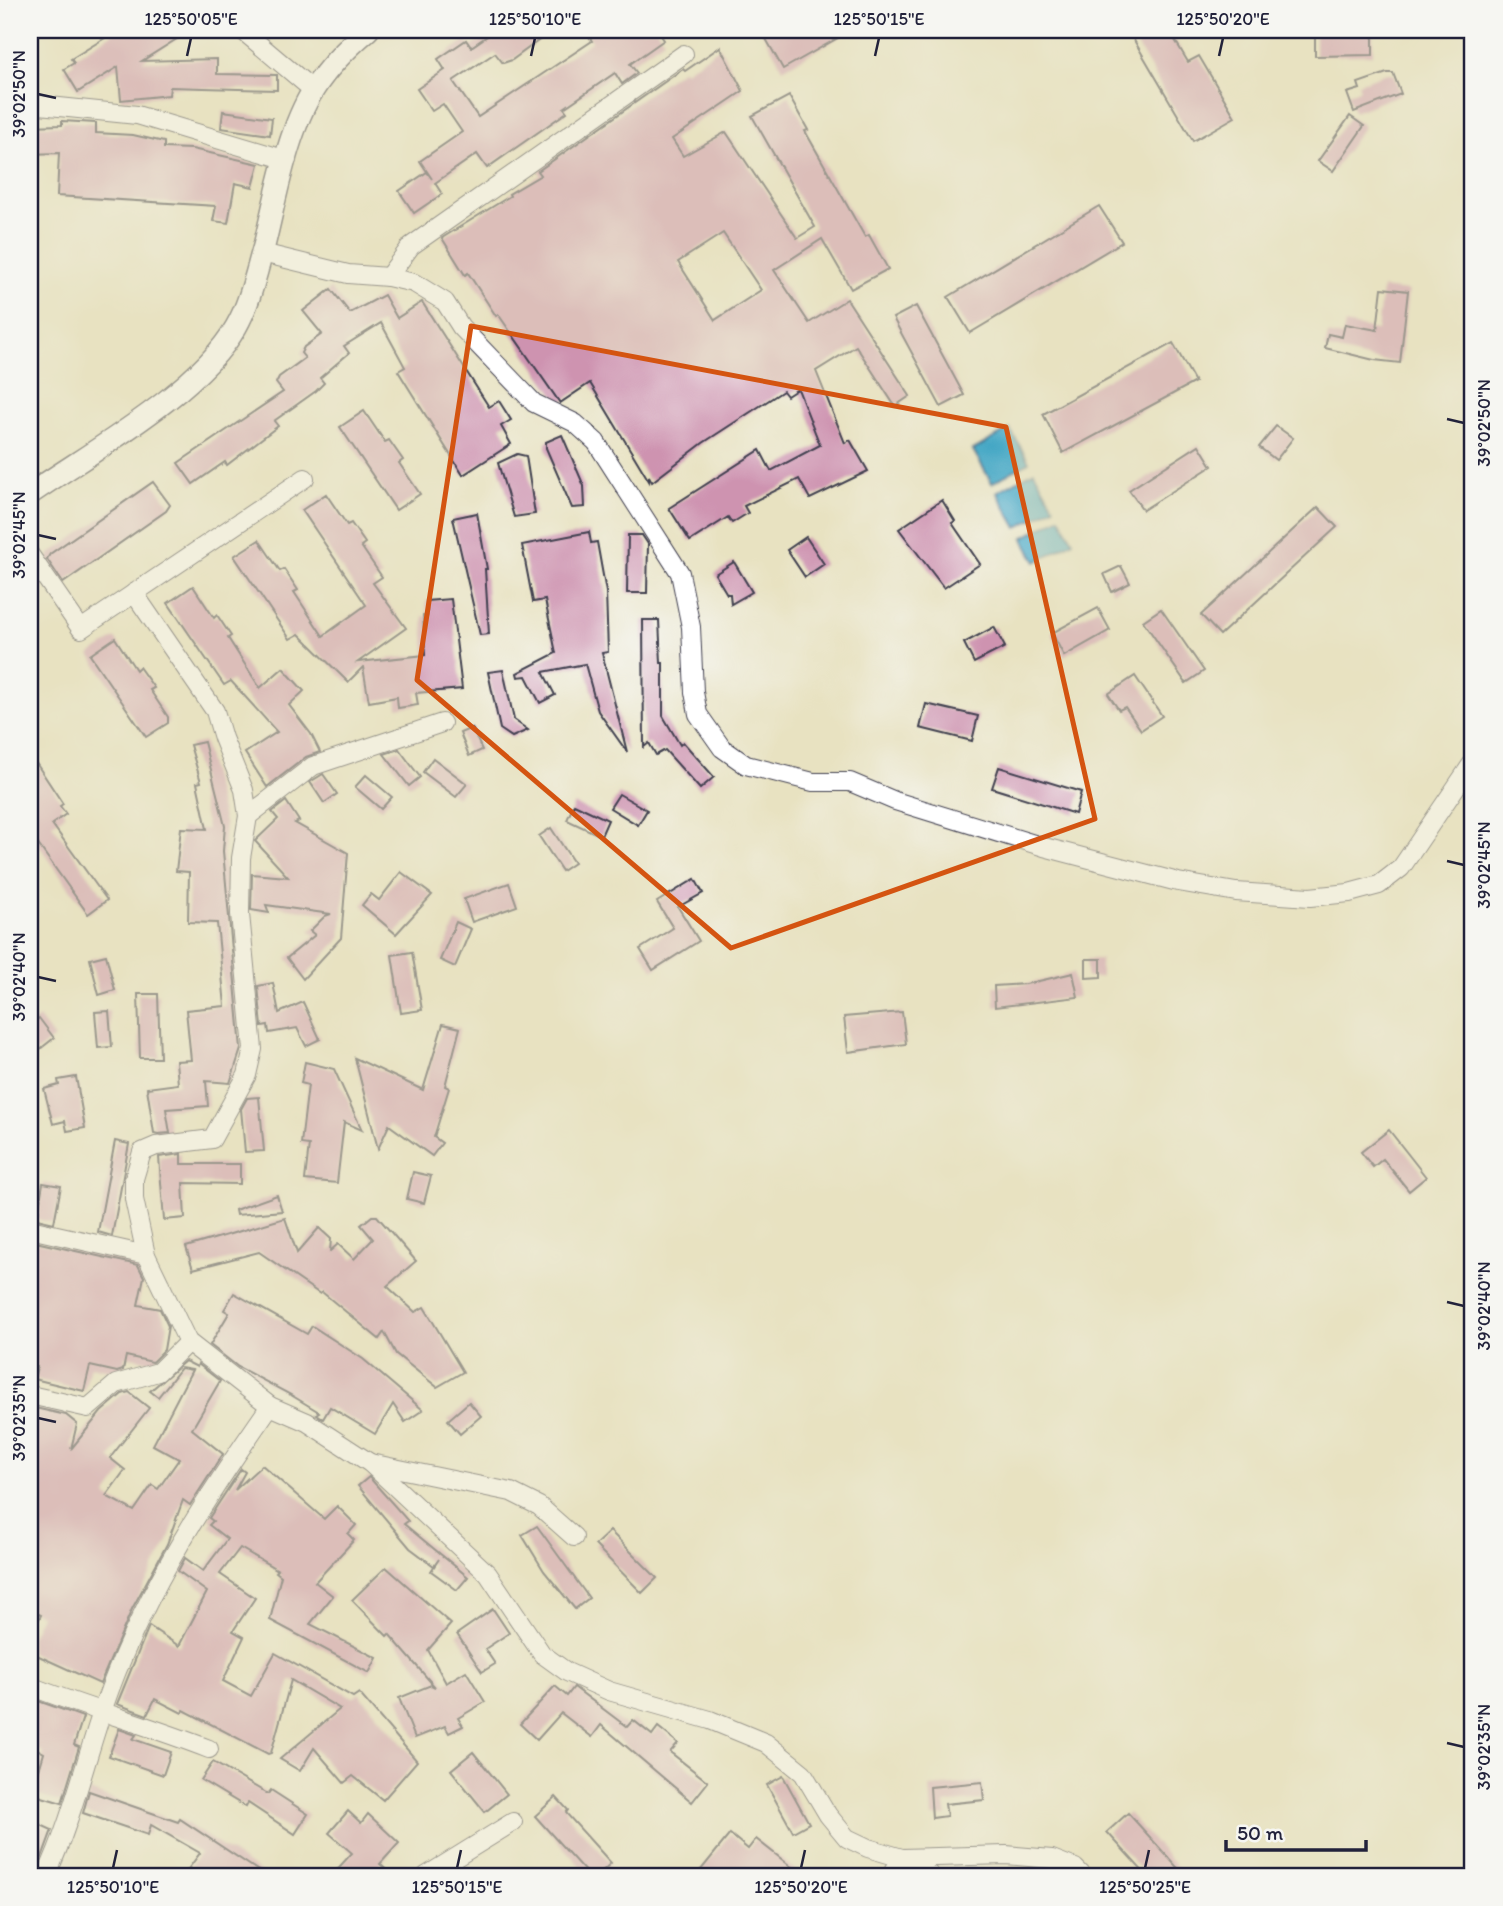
<svg xmlns="http://www.w3.org/2000/svg" width="1503" height="1906" viewBox="0 0 1503 1906" font-family="Itim,sans-serif">
<style>
.water{fill:#45a7c5;stroke:#346480;stroke-width:2}
.lines{fill:none;stroke-linecap:round;stroke-linejoin:round}
.stream{stroke:#45a7c5;stroke-width:5}
.building{fill:#ce93b0;fill-rule:evenodd}
.minor-casing{stroke:#403f4f;stroke-width:20}
.tertiary-casing{stroke:#403f4f;stroke-width:24}
.minor{stroke:#fff;stroke-width:18}
.tertiary{stroke:#fff;stroke-width:21}
.marked{fill:none;stroke:#d45411;stroke-width:5;stroke-linejoin:round}
.ticks{fill:none;stroke:#22223b;stroke-width:2.5}
.neatline{fill:none;stroke:#22223b;stroke-width:2.5}
.ticks-label{font-size:18px;text-anchor:middle;fill:#22223b}
</style>
<rect width="100%" height="100%" fill="#f6f6f2"/>
<filter id="ink" filterUnits="userSpaceOnUse"><feTurbulence type="fractalNoise" baseFrequency=".0143" numOctaves="2"/><feDisplacementMap in="SourceGraphic" scale="14" xChannelSelector="R" yChannelSelector="G"/><feConvolveMatrix kernelMatrix="1 2 1 2 8 2 1 2 1" color-interpolation-filters="sRGB"/></filter>
<filter id="wash" filterUnits="userSpaceOnUse"><feTurbulence type="fractalNoise" baseFrequency=".00686" numOctaves="4" result="noise"/><feDisplacementMap in="SourceGraphic" scale="28" xChannelSelector="R" yChannelSelector="G"/><feGaussianBlur stdDeviation="1.57" result="paint"/><feColorMatrix in="noise" values="0 0 0 0 0 0 0 0 0 0 0 0 0 0 0 0 0 1.4 0 .05"/><feComposite in="paint" operator="in"/></filter>
<g filter="url(#wash)">
<rect width="100%" height="100%" fill="#e8e2c1"/>
<g class="water">
<polygon points="1010,429 1029,462 992,483 973,450"/>
<polygon points="1034,471 1054,507 1017,528 997,492"/>
<polygon points="1060,517 1073,541 1036,562 1023,538"/>
</g>
<g class="lines">
<polyline class="stream" points="30,359 30,363"/>
</g>
<g id="blocks">
<g class="building">
<polygon points="118,30 191,30 142,61 217,59 217,74 277,75 277,90 170,87 169,95 121,100 118,67 78,92 64,69 74,63 71,59"/>
<polygon points="496,30 553,30 512,60 503,63 495,53 453,81 478,117 592,41 584,30 657,30 664,40 630,64 637,73 622,84 615,73 564,108 567,112 487,168 477,154 435,183 442,194 414,213 399,191 427,172 432,179 420,161 462,132 443,104 432,111 417,89 445,70 438,59 466,40 471,47"/>
<polygon points="761,30 852,30 783,69"/>
<polygon points="1128,30 1169,30 1188,62 1199,56 1235,117 1193,141"/>
<polygon points="1373,33 1373,55 1315,56 1315,34"/>
<path d="M720 47 743 91 672 139 683 156 726 132 797 238 815 227 752 116 789 96 808 130 805 131 865 237 869 235 888 269 851 289 822 239 774 270 809 323 847 299 910 396 895 406 856 346 816 371 845 443 850 440 868 471 810 499 799 479 744 506 748 513 732 523 728 517 690 541 669 508 760 450 771 471 820 445 798 389 787 396 783 391 703 443 652 482 649 476V481L590 383 560 403 498 314 496 316 468 273 465 275 442 238 510 196 509 194 541 175 538 171 683 69 685 71ZM723 233 761 290 715 320 678 262Z"/>
<polygon points="1387,73 1393,73 1401,94 1354,112 1347,93 1360,89 1358,83"/>
<polygon points="223,111 272,118 270,135 221,128"/>
<polygon points="1350,116 1364,126 1333,171 1318,161"/>
<polygon points="62,121 96,123 96,133 133,135 164,142 164,148 192,149 259,164 253,187 235,183 228,223 213,221 216,206 57,196 59,153 30,154 30,126 62,125"/>
<polygon points="1099,206 1122,242 970,333 948,297"/>
<polygon points="1382,288 1408,291 1400,363 1374,360 1325,348 1328,334 1342,337 1345,324 1377,330"/>
<polygon points="331,289 350,313 384,295 397,318 422,302 489,407 499,401 511,420 501,426 511,444 463,475 398,371 405,367 381,323 344,346 349,353 320,378 324,383 316,391 274,421 278,426 227,465 225,462 193,484 178,463 283,392 276,383 279,377 305,358 301,353 304,347 322,334 303,311"/>
<polygon points="916,306 964,395 941,407 893,318"/>
<polygon points="1173,343 1195,382 1063,453 1043,414"/>
<polygon points="364,411 385,442 389,440 403,460 399,463 420,494 396,510 340,427"/>
<polygon points="1276,426 1293,438 1276,460 1259,447"/>
<polygon points="562,435 584,486 585,507 572,508 546,448 546,442"/>
<polygon points="1199,445 1212,466 1143,510 1129,490"/>
<polygon points="517,454 526,456 535,514 514,517 498,463"/>
<polygon points="153,482 170,505 166,511 63,583 47,559 50,554"/>
<polygon points="326,494 347,525 351,523 365,543 361,546 382,577 373,583 406,628 358,662 425,655 423,616 427,616 426,601 451,599 462,689 416,693 418,705 398,708 397,697 369,702 363,667 348,682 299,634 290,639 234,556 259,540 280,571 284,569 298,590 294,592 323,636 366,605 302,510"/>
<polygon points="942,500 955,521 952,523 980,564 944,588 899,529"/>
<polygon points="1318,507 1337,527 1220,635 1201,615"/>
<polygon points="477,513 487,569 485,569 489,634 480,635 453,518"/>
<polygon points="589,532 591,543 597,542 606,592 608,652 602,653 627,752 598,711 585,664 543,672 555,695 540,703 526,676 518,677 517,673 556,653 545,600 533,602 522,545"/>
<polygon points="628,535 642,535 648,544 647,593 627,593"/>
<polygon points="806,537 824,564 805,577 787,550"/>
<polygon points="734,562 752,592 731,604 730,594 727,594 715,574"/>
<polygon points="1121,566 1130,583 1112,592 1104,574"/>
<polygon points="193,586 214,618 217,615 231,636 228,638 260,688 283,668 304,691 289,705 311,734 320,752 306,757 267,787 245,753 277,732 231,681 224,685 168,603"/>
<polygon points="1098,608 1110,630 1064,656 1052,633"/>
<polygon points="1161,609 1204,671 1186,683 1143,621"/>
<polygon points="643,620 659,620 661,663 663,663 663,716 680,745 683,742 714,777 700,789 665,750 656,755 649,743 644,747"/>
<polygon points="994,627 1005,647 974,663 964,643"/>
<polygon points="115,638 136,670 139,667 154,688 150,690 168,717 168,723 146,737 90,655"/>
<polygon points="503,670 514,720 528,730 512,737 500,729 488,672"/>
<polygon points="1135,676 1162,716 1141,730 1125,707 1119,710 1108,694"/>
<polygon points="926,704 978,716 972,741 920,728"/>
<polygon points="472,728 482,750 469,756 460,733"/>
<polygon points="204,742 225,826 223,851 241,1049 230,1083 206,1081 208,1106 166,1109 170,1133 158,1134 154,1133 147,1088 178,1084 176,1061 191,1060 186,1010 225,1006 217,923 188,922 189,872 176,871 181,828 207,829 197,783 201,782 190,745"/>
<polygon points="399,749 420,777 409,786 384,754"/>
<polygon points="30,754 63,804 60,806 66,814 52,824 107,900 88,914 30,833"/>
<polygon points="433,758 467,784 456,797 423,772"/>
<polygon points="999,767 1081,792 1075,814 992,788"/>
<polygon points="323,774 337,794 324,803 310,782"/>
<polygon points="366,775 392,797 381,809 355,787"/>
<polygon points="619,794 647,810 638,825 610,808"/>
<polygon points="286,801 299,821 295,823 348,853 341,938 303,979 287,958 315,935 310,931 325,916 331,914 266,905 269,913 251,910 252,874 288,877 255,841 278,819 272,812"/>
<polygon points="574,804 608,820 601,836 567,820"/>
<polygon points="551,828 574,863 562,871 539,836"/>
<polygon points="401,872 432,895 396,934 362,905 371,894 379,900"/>
<polygon points="695,879 703,893 678,907 699,941 653,970 640,949 673,928 657,902"/>
<polygon points="509,883 517,906 472,922 464,899"/>
<polygon points="456,922 471,929 455,967 440,960"/>
<polygon points="412,952 422,1010 401,1013 392,955"/>
<polygon points="106,955 115,990 99,995 90,959"/>
<polygon points="1086,959 1101,959 1101,977 1086,978"/>
<polygon points="1073,973 1078,997 995,1007 994,986 1026,984"/>
<polygon points="273,983 279,1013 303,1002 320,1039 306,1046 297,1028 269,1033 268,1025 262,1026 258,986"/>
<polygon points="138,994 158,994 160,1058 140,1058"/>
<polygon points="109,1011 112,1047 98,1048 95,1012"/>
<polygon points="902,1012 906,1044 848,1052 844,1017"/>
<polygon points="39,1018 54,1038 30,1057 30,1025"/>
<polygon points="443,1024 460,1028 445,1086 449,1088 434,1137 442,1143 432,1156 389,1125 378,1149 355,1058 423,1090"/>
<polygon points="305,1062 334,1069 362,1130 344,1122 337,1183 305,1180 309,1145 301,1144 308,1085 301,1083"/>
<polygon points="76,1077 85,1128 67,1131 65,1121 53,1124 44,1089 59,1085 58,1080"/>
<polygon points="259,1097 264,1151 245,1152 241,1109 247,1098"/>
<polygon points="1389,1130 1426,1177 1409,1191 1383,1159 1373,1167 1361,1152"/>
<polygon points="115,1141 129,1144 112,1236 98,1232"/>
<polygon points="181,1154 181,1164 240,1164 240,1184 183,1183 185,1218 164,1220 159,1157"/>
<polygon points="413,1172 431,1176 424,1203 407,1199"/>
<polygon points="43,1183 61,1186 54,1223 37,1219"/>
<polygon points="277,1195 282,1211 236,1215 235,1210"/>
<polygon points="372,1216 377,1216 416,1261 387,1286 415,1312 424,1307 463,1372 437,1387 396,1354 384,1332 379,1339 322,1292 320,1294 259,1252 193,1269 186,1247 285,1218 297,1253 319,1228 331,1239 330,1251 338,1244 354,1259 373,1239 361,1225"/>
<polygon points="31,1241 138,1265 144,1277 138,1305 160,1309 168,1326 164,1350 152,1362 126,1356 123,1370 117,1372 90,1366 84,1391 34,1379 37,1367 30,1367"/>
<polygon points="234,1293 307,1334 312,1326 363,1359 423,1410 405,1422 393,1404 375,1434 330,1407 323,1419 316,1414 319,1412 291,1395 238,1367 210,1345 229,1313 224,1310"/>
<polygon points="185,1361 197,1367 198,1364 220,1381 192,1429 223,1454 190,1505 183,1500 167,1544 132,1609 100,1684 30,1652 30,1638 41,1615 30,1610 30,1413 35,1408 66,1415 77,1424 71,1449 101,1412 122,1394 129,1392 149,1408 110,1458 125,1470 106,1496 134,1511 152,1485 158,1489 179,1459 153,1445 192,1370 181,1368 158,1397 150,1391"/>
<polygon points="469,1402 481,1416 460,1434 448,1420"/>
<polygon points="262,1465 324,1519 337,1506 356,1525 348,1534 354,1540 315,1582 333,1596 310,1624 377,1658 369,1673 270,1620 281,1576 276,1572 278,1570 240,1548 220,1574 255,1598 233,1631 244,1637 223,1681 251,1696 275,1653 353,1697 359,1693 417,1761 383,1800 353,1776 344,1783 314,1748 300,1771 280,1759 340,1709 291,1680 271,1753 268,1754 184,1710 182,1713 155,1699 147,1715 117,1704 149,1626 179,1646 207,1592 178,1571 185,1558 203,1571 227,1539 209,1525 213,1521 209,1518 241,1469 245,1472 235,1490"/>
<polygon points="369,1477 408,1521 404,1524 468,1577 457,1590 431,1571 439,1559 434,1566 410,1548 358,1486"/>
<polygon points="537,1526 589,1598 575,1609 544,1571 522,1535"/>
<polygon points="610,1531 657,1578 642,1593 595,1545"/>
<polygon points="386,1567 451,1624 428,1650 446,1683 466,1671 485,1702 458,1718 463,1726 449,1733 445,1726 415,1738 399,1698 431,1685 435,1687 389,1634 387,1636 352,1600"/>
<polygon points="493,1609 509,1633 485,1649 495,1664 482,1672 457,1634"/>
<polygon points="555,1686 567,1696 574,1687 627,1727 633,1720 652,1735 658,1727 678,1743 670,1752 708,1782 692,1802 601,1725 592,1737 561,1713 537,1740 520,1724"/>
<polygon points="30,1698 83,1717 74,1745 79,1747 62,1803 32,1794 44,1753 30,1745"/>
<polygon points="119,1729 136,1735 133,1739 171,1752 163,1775 109,1756"/>
<polygon points="473,1752 507,1794 485,1812 451,1770"/>
<polygon points="213,1762 268,1794 271,1790 308,1814 295,1834 248,1803 246,1807 201,1780"/>
<polygon points="783,1776 809,1823 793,1832 767,1785"/>
<polygon points="982,1782 984,1800 945,1804 947,1816 932,1818 930,1787"/>
<polygon points="89,1791 178,1822 180,1819 266,1876 183,1876 200,1853 151,1825 148,1835 83,1813"/>
<polygon points="556,1797 568,1810 566,1813 611,1863 597,1876 589,1876 535,1816"/>
<polygon points="348,1811 361,1823 368,1814 399,1843 380,1864 393,1876 331,1876 352,1853 329,1833"/>
<polygon points="1128,1813 1185,1876 1147,1876 1107,1832"/>
<polygon points="30,1820 52,1830 35,1876 30,1876"/>
<polygon points="730,1834 748,1849 756,1839 803,1876 696,1876"/>
</g>
</g>
</g>
<g filter="url(#ink)">
<use href="#blocks" fill-opacity="0" stroke="#403f4f" stroke-width="2"/>
<g class="lines">
<g class="minor-casing">
<g id="minor">
<polyline points="242,30 313,90"/>
<polyline points="30,104 137,115 287,160"/>
<polyline points="262,253 348,274 388,277 414,283 445,302 461,327 534,403 575,423 596,442 680,573 691,627 694,692 698,714 722,748 746,765 813,782 850,782 895,801 1044,847 1178,882 1236,892 1310,897 1349,893 1379,885 1401,868 1473,762"/>
<polyline points="388,277 411,246 684,54"/>
<polyline points="30,555 81,629 305,478"/>
<polyline points="134,593 215,711 223,738 244,790 248,816 241,858 240,914 253,1049 247,1075 212,1139 156,1146 142,1152 134,1179 134,1199 146,1255 188,1342 270,1406 307,1422 370,1463 488,1574 542,1654 567,1672 609,1691 710,1720 766,1743 803,1773 828,1815 847,1838 868,1848 902,1858 1006,1855 1052,1859 1075,1868 1083,1876"/>
<polyline points="248,816 313,766 442,723"/>
<polyline points="30,1229 146,1255"/>
<polyline points="30,1395 88,1408 116,1384 158,1372 188,1342"/>
<polyline points="370,1463 511,1492 539,1506 574,1537"/>
<path d="M30 1686C89 1709 150 1726 209 1749"/>
<path d="M46 1876C74 1816 87 1751 110 1689 149 1585 207 1496 270 1406"/>
<polyline points="426,1876 513,1822"/>
<polyline points="891,1876 902,1858 931,1876"/>
</g>
</g>
<g class="tertiary-casing">
<path id="tertiary" d="M30 494C92 451 199 392 236 327 250 303 256 273 264 246 276 198 287 131 314 89 328 67 348 47 368 30"/>
</g>
<use href="#minor" class="minor"/>
<use href="#tertiary" class="tertiary"/>
</g>
</g>
<path d="M0 0H1503V1906H0ZM471 326 1006 427 1095 819 731 948 417 680Z" fill="#e8e2c1" fill-opacity=".55" fill-rule="evenodd"/>
<path class="marked" d="M471 326 1006 427 1095 819 731 948 417 680Z"/>
<path class="ticks" d="M187 56 191 38M531 56 535 38M875 56 879 38M1219 56 1223 38M38 94 56 98M1447 419 1464 423M38 535 56 539M1447 861 1464 865M38 977 56 981M1447 1302 1464 1306M38 1418 56 1422M1447 1743 1464 1747M113 1868 117 1850M457 1868 461 1850M801 1868 805 1850M1145 1868 1149 1850"/>
<rect width="1503" height="1906" fill="none" stroke="#f6f6f2" stroke-width="77"/>
<path d="M1226 1840v10h140v-10" fill="none" stroke="#22223b" stroke-width="3.5"/>
<text x="1237" y="1840" font-size="21" fill="#22223b" stroke="#f6f6f2" stroke-width="5" paint-order="stroke">50 m</text>
<rect x="38" y="38" width="1426" height="1830" class="neatline"/>
<g class="ticks-label">
<text x="191" y="25">125°50'05"E</text>
<text x="535" y="25">125°50'10"E</text>
<text x="879" y="25">125°50'15"E</text>
<text x="1223" y="25">125°50'20"E</text>
<text transform="translate(19 94) rotate(-90)" y="6">39°02'50"N</text>
<text transform="translate(1484 423) rotate(-90)" y="6">39°02'50"N</text>
<text transform="translate(19 535) rotate(-90)" y="6">39°02'45"N</text>
<text transform="translate(1484 865) rotate(-90)" y="6">39°02'45"N</text>
<text transform="translate(19 977) rotate(-90)" y="6">39°02'40"N</text>
<text transform="translate(1484 1306) rotate(-90)" y="6">39°02'40"N</text>
<text transform="translate(19 1418) rotate(-90)" y="6">39°02'35"N</text>
<text transform="translate(1484 1747) rotate(-90)" y="6">39°02'35"N</text>
<text x="113" y="1893">125°50'10"E</text>
<text x="457" y="1893">125°50'15"E</text>
<text x="801" y="1893">125°50'20"E</text>
<text x="1145" y="1893">125°50'25"E</text>
</g>
</svg>
